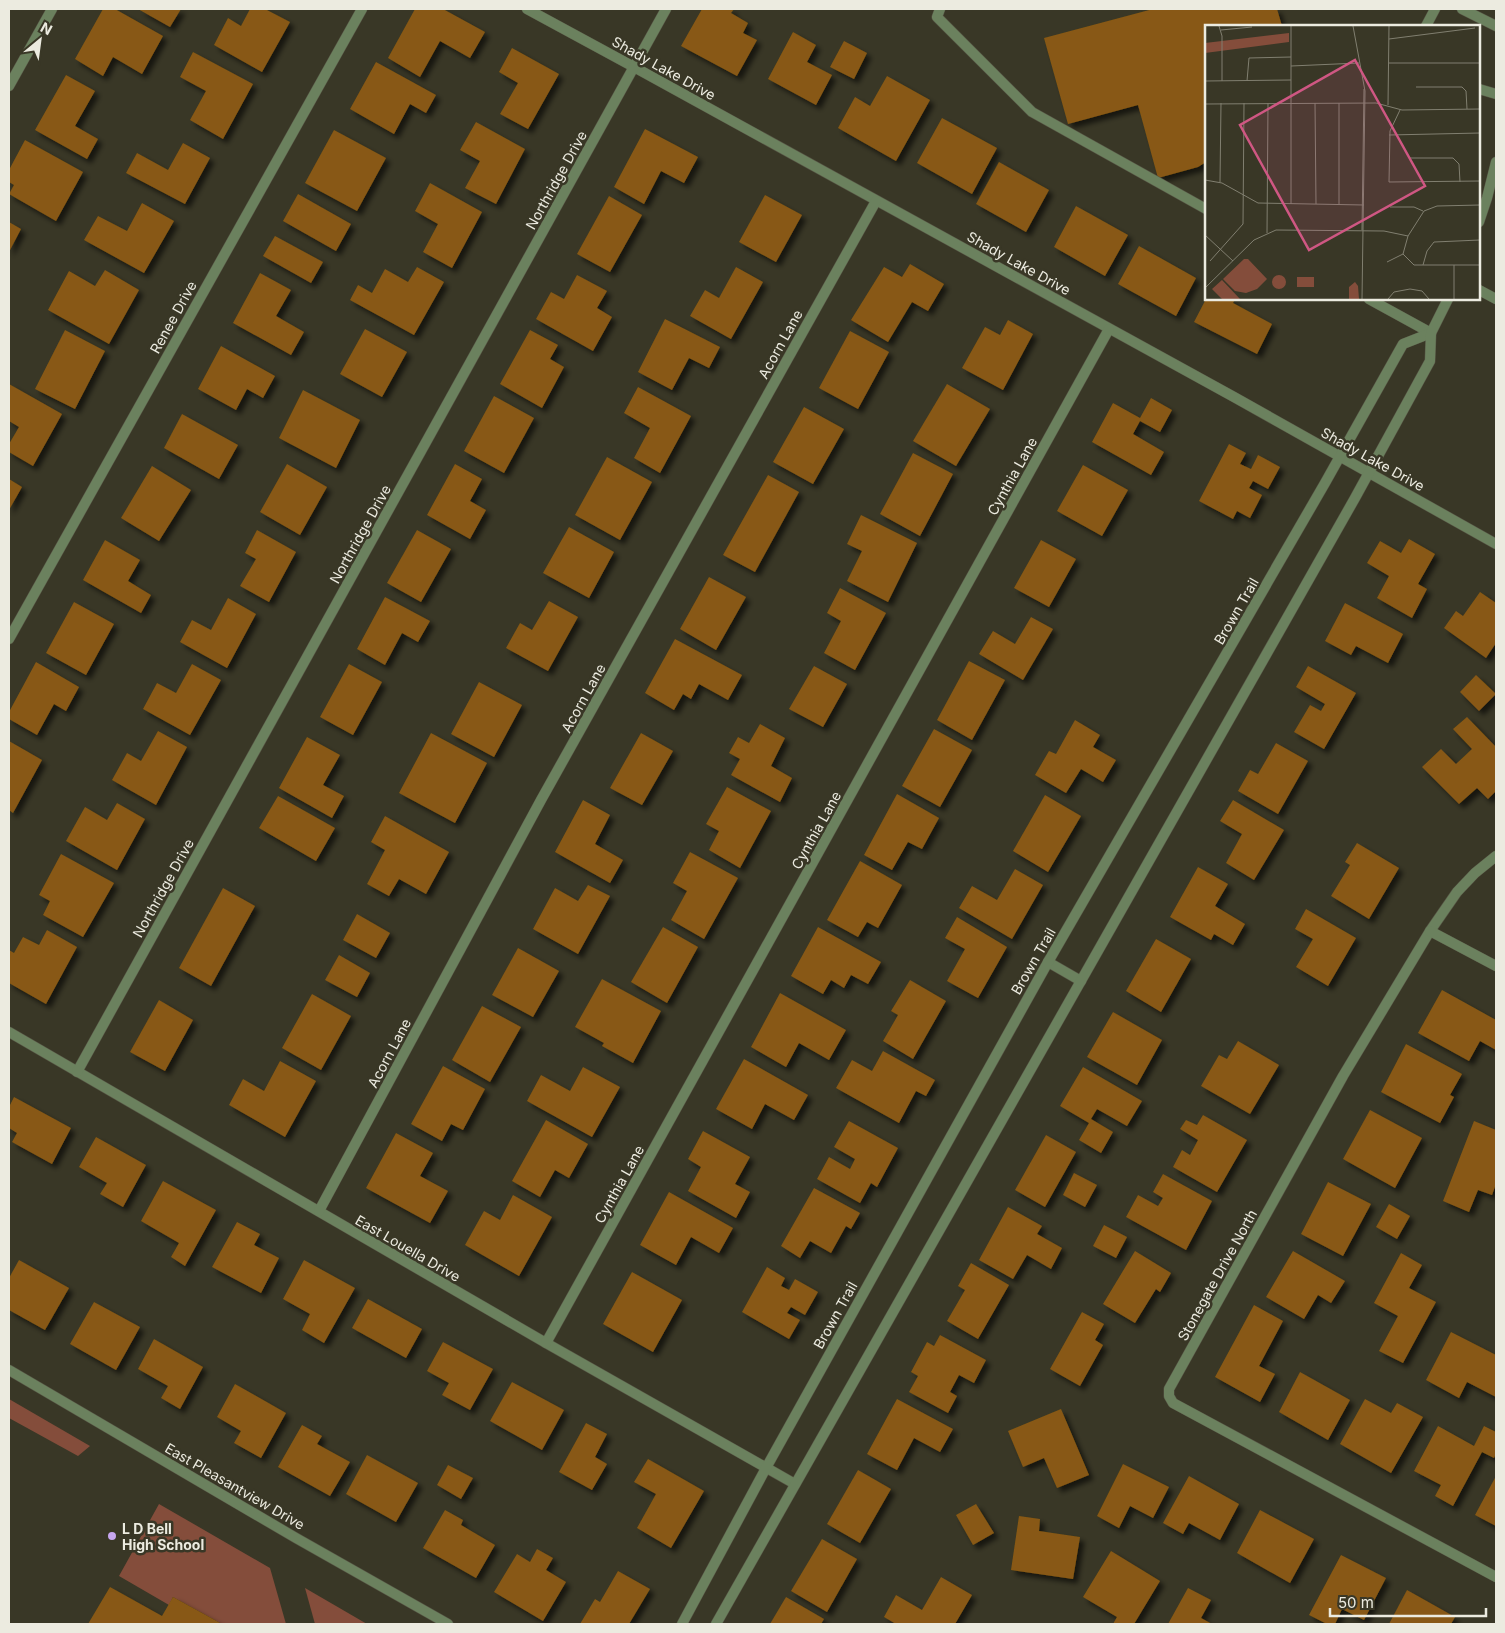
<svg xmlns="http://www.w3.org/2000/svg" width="1505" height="1633" viewBox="0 0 1505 1633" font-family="Inter,sans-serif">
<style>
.green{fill:#844d3b}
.building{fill:#885913;filter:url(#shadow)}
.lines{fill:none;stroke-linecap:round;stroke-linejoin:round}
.service-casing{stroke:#565444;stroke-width:11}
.minor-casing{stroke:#565444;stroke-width:11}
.tertiary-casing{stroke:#565444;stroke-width:11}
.service{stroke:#6b815e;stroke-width:10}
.minor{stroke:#6b815e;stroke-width:10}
.tertiary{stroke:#6b815e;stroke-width:10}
.poi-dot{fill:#c7a6ef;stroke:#393726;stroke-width:2}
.labels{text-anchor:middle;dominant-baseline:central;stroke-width:5;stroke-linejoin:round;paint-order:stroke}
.street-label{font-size:14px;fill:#ecebe0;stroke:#393726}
.poi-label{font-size:14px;font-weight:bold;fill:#ecebe0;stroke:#393726;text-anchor:start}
.inset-road{fill:none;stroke:#817f70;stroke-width:1}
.view{fill:#cf5783;fill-opacity:0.15;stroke:#cf5783;stroke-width:2.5}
.inset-edge{fill:none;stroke:#ecebe0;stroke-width:2.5}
</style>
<defs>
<filter id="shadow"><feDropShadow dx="4.5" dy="4.5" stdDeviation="2.5" flood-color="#0009"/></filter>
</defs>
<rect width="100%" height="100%" fill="#393726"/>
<g class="green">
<polygon points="9,1399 90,1446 78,1456 9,1418"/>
<polygon points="159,1504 270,1568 286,1624 222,1624 173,1597 169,1605 119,1576"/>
<polygon points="305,1588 367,1624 315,1624"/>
</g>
<g class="building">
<polygon points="103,9 115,9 163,36 142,74 113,57 103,76 75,59"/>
<polygon points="138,9 181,9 170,27"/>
<polygon points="250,9 265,9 290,22 262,72 214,45 228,18 241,26"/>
<polygon points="415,9 443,9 485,32 470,58 440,41 420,77 388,58"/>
<polygon points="702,9 734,9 731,13 748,23 743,33 757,40 737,76 681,46"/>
<polygon points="1153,9 1277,9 1282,26 1206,26 1206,162 1198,167 1158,178 1138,105 1068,124 1044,38"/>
<polygon points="793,32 816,45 807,62 832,75 816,105 768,79"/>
<polygon points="844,41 867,53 854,79 830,67"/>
<polygon points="512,48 559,74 528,129 500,114 518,83 499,72"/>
<polygon points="193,52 253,84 223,139 190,120 206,91 180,77"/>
<polygon points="376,62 436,95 426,113 410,104 394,134 350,109"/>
<polygon points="66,75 95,91 75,126 98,139 87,159 35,130"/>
<polygon points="887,76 930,100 896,161 838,128 855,97 870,106"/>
<polygon points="942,118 997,148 972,194 917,163"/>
<polygon points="476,122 525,149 496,204 465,188 480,161 460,150"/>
<polygon points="645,129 698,157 684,183 661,171 644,204 614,187"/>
<polygon points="334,130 386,158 357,211 305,183"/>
<polygon points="25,140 83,172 56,221 9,194 14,185 9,182 9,170"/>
<polygon points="183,143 210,158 185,204 126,173 137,153 168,170"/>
<polygon points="999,162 1049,190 1026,232 976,204"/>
<polygon points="430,183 482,212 452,268 423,252 438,224 415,211"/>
<polygon points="298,194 351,224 336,251 283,221"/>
<polygon points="765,195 802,215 776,262 739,242"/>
<polygon points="609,196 642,215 610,272 577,254"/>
<polygon points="142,203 174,221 144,273 84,240 98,216 127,231"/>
<polygon points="1076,206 1128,235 1105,276 1054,247"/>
<polygon points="9,222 21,229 9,252"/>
<polygon points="275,236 323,262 311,283 263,256"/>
<polygon points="1139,246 1196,278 1176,316 1118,284"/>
<polygon points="910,264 944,284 928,311 912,302 888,342 851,320 884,267 902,277"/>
<polygon points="417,267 444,282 414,335 350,300 358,285 372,293 385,269 408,282"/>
<polygon points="736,267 763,282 731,339 690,316 705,290 719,298"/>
<polygon points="105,270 139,290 109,344 48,310 69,271 95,286"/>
<polygon points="260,273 291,290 276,316 304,332 291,355 233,323"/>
<polygon points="577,275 607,291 597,308 612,317 593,351 536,319 551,292 564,299"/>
<polygon points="1206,299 1235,299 1233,303 1272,324 1257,354 1194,322"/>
<polygon points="665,319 720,347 709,368 689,358 672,390 638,372"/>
<polygon points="1008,320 1033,334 1003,390 962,368 985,327 1000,335"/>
<polygon points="365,329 407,352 382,397 340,374"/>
<polygon points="65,330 105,351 75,409 35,389"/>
<polygon points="530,330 558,345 550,359 564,367 542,408 500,384"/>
<polygon points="850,331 889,352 858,409 819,388"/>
<polygon points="221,346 275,376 263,398 247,389 236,410 198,389"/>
<polygon points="9,384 62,414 33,466 9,452 9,444 19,427 9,421"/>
<polygon points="947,384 990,409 956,466 913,441"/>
<polygon points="638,387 691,416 660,473 634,458 650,428 624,413"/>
<polygon points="303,390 360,420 336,468 279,438"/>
<polygon points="494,396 534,418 504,473 464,451"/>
<polygon points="1151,398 1172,410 1160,432 1140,421 1133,434 1164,452 1151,475 1092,442 1113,403 1140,418"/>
<polygon points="804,407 844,429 813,484 773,462"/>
<polygon points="182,414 238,445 219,479 164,448"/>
<polygon points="1229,444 1246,453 1240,464 1251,469 1258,455 1280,467 1268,489 1253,481 1249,488 1262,495 1250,518 1237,511 1233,519 1199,501"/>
<polygon points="913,453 953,474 920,536 880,514"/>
<polygon points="607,457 652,482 620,540 575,515"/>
<polygon points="287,464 327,487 300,535 260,512"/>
<polygon points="455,464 482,479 470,501 486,510 470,539 427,515"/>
<polygon points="1083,465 1128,490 1102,536 1057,511"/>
<polygon points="152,466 191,490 159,541 121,518"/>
<polygon points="768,475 799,492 755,572 723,555"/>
<polygon points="9,479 22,487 9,510"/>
<polygon points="861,515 917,543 888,602 847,581 862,551 847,544"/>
<polygon points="569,527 614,552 589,598 543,573"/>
<polygon points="257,530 296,552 269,602 240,586 256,559 245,553"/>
<polygon points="417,530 451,549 421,602 387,583"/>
<polygon points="1409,539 1435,554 1418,584 1427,589 1412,618 1377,598 1389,576 1367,563 1380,541 1401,553"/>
<polygon points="105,540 140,560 128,581 151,595 141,613 83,580"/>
<polygon points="1041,540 1076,559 1049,607 1014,588"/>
<polygon points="709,577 746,597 716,650 680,629"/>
<polygon points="840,588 886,613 855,670 824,653 841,621 827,613"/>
<polygon points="1480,592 1496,603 1496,643 1486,658 1444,628 1456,611 1463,616"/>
<polygon points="385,597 430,621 418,642 402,633 385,665 357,649"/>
<polygon points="228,598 256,614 227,668 180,642 192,620 211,630"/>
<polygon points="549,601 578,617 548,671 506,648 520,623 532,630"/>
<polygon points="74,602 114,624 86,675 46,653"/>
<polygon points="1345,603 1403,634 1388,663 1356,646 1351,655 1325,641"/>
<polygon points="1031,617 1053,629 1023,680 979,654 993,631 1015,644"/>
<polygon points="675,639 742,675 728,700 699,684 691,699 683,694 674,710 645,693"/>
<polygon points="969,661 1005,680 972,740 937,720"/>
<polygon points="36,662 79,687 66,711 54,704 37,735 9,719 9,712"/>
<polygon points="192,664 221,680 190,735 143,709 157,683 176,693"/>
<polygon points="349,664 382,682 353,735 320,717"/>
<polygon points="814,666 847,684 823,727 789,709"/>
<polygon points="1308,666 1356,693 1324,749 1294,732 1310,705 1321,711 1325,704 1296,687"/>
<polygon points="1476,675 1496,694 1479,711 1460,692"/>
<polygon points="479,682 522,705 494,757 451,734"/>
<polygon points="1467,717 1496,747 1496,791 1488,799 1477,788 1459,804 1422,767 1441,749 1456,764 1472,749 1453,729"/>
<polygon points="1075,720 1100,735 1093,747 1116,760 1103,782 1081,769 1066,793 1035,775 1049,751 1056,754"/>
<polygon points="760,724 785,738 771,766 792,778 780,802 731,775 740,759 729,753 738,737 749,743"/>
<polygon points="934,729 972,750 940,807 902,786"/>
<polygon points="158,731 187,747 156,805 112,780 127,753 141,761"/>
<polygon points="431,733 487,763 455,823 399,793"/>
<polygon points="641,733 673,751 642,805 610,788"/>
<polygon points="307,737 340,755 323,785 344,796 332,818 279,788"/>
<polygon points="9,741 42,760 13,813 9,810"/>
<polygon points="1276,743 1308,761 1278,814 1238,791 1250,770 1258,774"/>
<polygon points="727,787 771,811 740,868 709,850 719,831 706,824"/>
<polygon points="897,794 939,818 922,849 908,842 892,870 864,855"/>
<polygon points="1045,795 1081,816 1048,872 1013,851"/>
<polygon points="278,796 335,828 316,861 259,828"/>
<polygon points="583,800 610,815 595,844 623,860 610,883 555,852"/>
<polygon points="1233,800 1284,830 1254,880 1226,863 1242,834 1220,821"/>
<polygon points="117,803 145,819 117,870 66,841 85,807 107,820"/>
<polygon points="385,816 449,852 426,894 399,879 389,896 367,884 385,850 371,842"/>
<polygon points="1357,843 1399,868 1369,919 1331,896 1350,865 1345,862"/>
<polygon points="690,852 738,878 704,939 671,920 687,891 673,883"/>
<polygon points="61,854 114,883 83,937 43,915 50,901 39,895"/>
<polygon points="860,861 902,885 878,928 867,922 858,937 827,920"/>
<polygon points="1198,867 1228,884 1215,906 1245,924 1233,945 1214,934 1211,940 1170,917"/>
<polygon points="1015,869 1043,885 1012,939 959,908 972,886 997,900"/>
<polygon points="588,885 610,896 578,954 533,929 555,888 578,901"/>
<polygon points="223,888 255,906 211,986 179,968"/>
<polygon points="1306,909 1356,938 1328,986 1296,967 1313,939 1295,929"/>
<polygon points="357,914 390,933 376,958 343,940"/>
<polygon points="957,917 1007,947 978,998 947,981 965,949 945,938"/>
<polygon points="663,927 698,947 667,1003 631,982"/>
<polygon points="818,927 881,962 868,984 851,975 844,988 831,980 823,994 791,976"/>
<polygon points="47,930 77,947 46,1004 9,983 9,950 14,953 23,937 39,945"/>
<polygon points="1156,939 1191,959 1161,1012 1126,991"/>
<polygon points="518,948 559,971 533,1017 492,995"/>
<polygon points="339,955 370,973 357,997 325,980"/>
<polygon points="602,979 661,1011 633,1063 602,1046 604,1043 575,1027"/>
<polygon points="910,980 946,1001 913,1059 883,1041 898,1015 891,1011"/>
<polygon points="1442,990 1496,1020 1496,1050 1480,1041 1469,1061 1418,1033"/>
<polygon points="780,993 846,1030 829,1060 799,1043 786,1067 751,1047"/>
<polygon points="312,994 351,1016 321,1070 282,1048"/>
<polygon points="159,1000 193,1020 165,1071 130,1052"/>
<polygon points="482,1006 521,1027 490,1082 452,1060"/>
<polygon points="1113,1012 1162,1040 1137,1085 1087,1057"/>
<polygon points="1238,1041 1279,1065 1250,1114 1201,1086 1219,1055 1227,1059"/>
<polygon points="1406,1044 1462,1074 1450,1095 1454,1097 1440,1123 1381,1092"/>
<polygon points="883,1051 935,1080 926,1096 916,1091 899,1123 836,1088 852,1060 872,1071"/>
<polygon points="744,1059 808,1095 794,1120 765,1104 752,1129 716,1109"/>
<polygon points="280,1061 316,1081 285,1137 229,1105 243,1079 264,1091"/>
<polygon points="443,1066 485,1089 463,1130 451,1124 442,1141 411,1124"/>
<polygon points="583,1067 620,1087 592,1137 527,1101 541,1075 570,1091"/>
<polygon points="1083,1067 1142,1101 1127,1126 1097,1109 1091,1119 1113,1132 1101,1153 1079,1140 1089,1123 1060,1106"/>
<polygon points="14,1097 71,1128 52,1164 12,1142 17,1133 9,1128 9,1107"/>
<polygon points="1370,1110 1422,1138 1395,1188 1343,1159"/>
<polygon points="1203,1115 1247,1140 1217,1192 1173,1167 1182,1150 1190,1155 1198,1140 1180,1129 1186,1120 1197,1125"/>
<polygon points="546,1120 588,1144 569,1178 555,1170 540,1197 512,1181"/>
<polygon points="849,1121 898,1148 877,1187 871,1183 860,1203 817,1179 829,1157 850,1169 855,1159 834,1147"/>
<polygon points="1474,1121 1496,1130 1496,1184 1492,1195 1478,1190 1469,1212 1443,1201"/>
<polygon points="703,1131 750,1157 735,1184 750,1192 736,1218 688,1191 701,1167 688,1159"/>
<polygon points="396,1133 433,1153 420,1176 448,1191 430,1223 366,1188"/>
<polygon points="1046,1135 1076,1152 1045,1207 1015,1190"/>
<polygon points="96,1137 146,1165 123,1207 100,1194 107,1183 79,1167"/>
<polygon points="1074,1173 1097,1185 1085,1207 1063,1195"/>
<polygon points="1163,1174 1212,1201 1186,1250 1126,1217 1138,1195 1158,1206 1163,1198 1153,1192"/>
<polygon points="163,1181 216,1210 185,1266 171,1257 179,1243 141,1221"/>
<polygon points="1328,1182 1371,1204 1343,1256 1301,1234"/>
<polygon points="814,1188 860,1213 851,1229 846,1226 831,1253 810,1241 800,1258 781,1246"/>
<polygon points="669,1192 733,1228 719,1253 691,1237 676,1265 640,1245"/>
<polygon points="513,1195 552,1217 519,1276 465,1245 484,1211 500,1220"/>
<polygon points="1389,1204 1410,1216 1397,1239 1376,1227"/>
<polygon points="1008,1207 1042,1226 1037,1234 1062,1248 1051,1269 1027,1255 1013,1279 979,1260"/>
<polygon points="237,1222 260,1234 254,1245 279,1258 261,1293 212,1267"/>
<polygon points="1104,1225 1127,1237 1116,1258 1093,1246"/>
<polygon points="1135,1251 1171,1273 1160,1292 1156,1289 1135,1323 1103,1304"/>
<polygon points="1293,1251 1345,1281 1331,1303 1318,1295 1304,1319 1266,1297"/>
<polygon points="1401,1253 1422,1265 1409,1288 1436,1302 1403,1363 1379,1351 1398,1316 1374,1303"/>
<polygon points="19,1260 69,1288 45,1330 9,1310 9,1278"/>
<polygon points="304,1260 355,1288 324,1343 302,1330 310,1314 283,1299"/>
<polygon points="971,1263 1009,1285 978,1339 947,1321 965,1290 958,1286"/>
<polygon points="767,1267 785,1278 781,1286 789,1290 795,1279 818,1292 805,1315 791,1307 787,1313 800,1320 789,1339 742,1312"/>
<polygon points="632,1272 682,1300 653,1352 603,1324"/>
<polygon points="368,1299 422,1329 406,1358 352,1328"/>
<polygon points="94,1302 140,1327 116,1370 70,1344"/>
<polygon points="1254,1305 1283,1321 1259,1366 1275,1374 1260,1402 1215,1377"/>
<polygon points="1082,1312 1104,1324 1095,1340 1103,1345 1080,1386 1050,1369"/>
<polygon points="1451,1332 1496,1355 1496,1397 1467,1382 1459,1398 1426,1380"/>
<polygon points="940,1335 986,1360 974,1383 959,1375 950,1392 957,1396 948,1413 909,1392 918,1376 911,1372 927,1342 934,1346"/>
<polygon points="154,1339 203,1367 180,1409 161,1398 168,1386 138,1369"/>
<polygon points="443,1342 493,1369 470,1410 442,1395 449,1383 427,1371"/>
<polygon points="1300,1372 1350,1400 1328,1440 1279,1412"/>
<polygon points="512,1382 564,1410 542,1450 490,1421"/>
<polygon points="235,1384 286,1413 261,1458 234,1443 241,1431 217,1417"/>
<polygon points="897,1399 953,1429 940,1452 914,1438 897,1470 867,1454"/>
<polygon points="1365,1399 1391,1413 1397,1403 1423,1417 1391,1473 1340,1444"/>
<polygon points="1061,1409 1089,1475 1057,1488 1044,1458 1023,1467 1008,1431"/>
<polygon points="586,1423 607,1434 595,1457 607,1464 592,1490 559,1472"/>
<polygon points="302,1425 322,1436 317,1444 350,1462 330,1496 278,1467"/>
<polygon points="1438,1426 1474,1446 1484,1426 1496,1432 1496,1454 1494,1458 1482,1452 1453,1506 1435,1496 1441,1485 1414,1471"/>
<polygon points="367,1455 418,1483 396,1522 346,1494"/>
<polygon points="648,1459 704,1491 671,1548 637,1528 656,1494 634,1482"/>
<polygon points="1123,1464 1169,1487 1153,1518 1130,1506 1119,1528 1097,1516"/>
<polygon points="448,1465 473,1478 461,1499 437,1485"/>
<polygon points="858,1470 891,1489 860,1543 827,1524"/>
<polygon points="1189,1476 1239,1504 1220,1540 1189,1523 1183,1534 1163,1523"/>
<polygon points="1496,1476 1496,1526 1475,1515"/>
<polygon points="976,1504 994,1533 973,1545 956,1515"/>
<polygon points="445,1510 463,1520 461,1525 495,1545 476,1578 423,1548"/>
<polygon points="1260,1510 1314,1539 1290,1583 1237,1553"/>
<polygon points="1019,1516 1040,1519 1039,1531 1080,1537 1073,1579 1011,1570"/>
<polygon points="822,1539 857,1559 827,1612 791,1591"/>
<polygon points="537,1549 553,1558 546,1570 566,1582 543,1621 494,1592 517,1554 530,1562"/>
<polygon points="1111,1551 1160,1581 1134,1624 1113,1624 1117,1617 1083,1597"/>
<polygon points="1341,1555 1386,1578 1364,1620 1342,1609 1335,1624 1327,1624 1309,1615"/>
<polygon points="618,1571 650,1589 629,1624 580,1624 595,1599 600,1602"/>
<polygon points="941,1577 972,1595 955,1624 896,1624 884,1617 896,1595 922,1610"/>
<polygon points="110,1587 162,1616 173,1597 222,1624 88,1624"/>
<polygon points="1188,1588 1211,1600 1201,1618 1212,1624 1168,1624"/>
<polygon points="1407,1590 1455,1617 1451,1624 1389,1624"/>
<polygon points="786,1597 824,1619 821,1624 770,1624"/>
</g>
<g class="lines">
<g class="service-casing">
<g id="service">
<polyline points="940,9 937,17 1032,112 1206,209"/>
<polyline points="1426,26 1435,9"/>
<polyline points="1479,89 1496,94"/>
<polyline points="1479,290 1496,299"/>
<polyline points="1369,299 1431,333"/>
</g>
</g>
<g class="minor-casing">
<g id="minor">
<polyline points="527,9 634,67 1234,397 1496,544"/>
<polyline points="1462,9 1496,26"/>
<polyline points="9,86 52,9"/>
<polyline points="9,639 362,9"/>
<polyline points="1496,856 1475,873 1457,892 1430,931 1343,1076 1169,1389 1169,1396 1173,1403 1496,1577"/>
<polyline points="1430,931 1496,966"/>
<polyline points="9,1032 546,1343 795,1484"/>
<polyline points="77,1072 666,9"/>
<polyline points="319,1211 541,800 876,201"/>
<polyline points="546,1343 1109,329"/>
</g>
</g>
<g class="tertiary-casing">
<g id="tertiary">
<polyline points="1479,222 1487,198 1496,162"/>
<polyline points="1048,962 1081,981"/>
<polyline points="9,1370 296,1538 448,1624"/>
<polyline points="682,1624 766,1468 1048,962 1325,483 1403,344 1431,333"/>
<polyline points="716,1624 1355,498 1430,361 1431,333 1448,299"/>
</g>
</g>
<use href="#service" class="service"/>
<use href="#minor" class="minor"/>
<use href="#tertiary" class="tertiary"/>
</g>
<circle class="poi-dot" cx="112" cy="1536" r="5"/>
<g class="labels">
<g class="street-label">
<text transform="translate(664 68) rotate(29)">Shady Lake Drive</text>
<text transform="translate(556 180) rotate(-61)">Northridge Drive</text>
<text transform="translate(1019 263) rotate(29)">Shady Lake Drive</text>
<text transform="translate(173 317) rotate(-61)">Renee Drive</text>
<text transform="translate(780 344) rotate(-61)">Acorn Lane</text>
<text transform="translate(1373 459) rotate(29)">Shady Lake Drive</text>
<text transform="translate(1012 476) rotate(-61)">Cynthia Lane</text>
<text transform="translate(360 534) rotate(-61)">Northridge Drive</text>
<text transform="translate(1236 611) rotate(-60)">Brown Trail</text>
<text transform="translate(583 698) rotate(-61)">Acorn Lane</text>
<text transform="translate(816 830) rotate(-61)">Cynthia Lane</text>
<text transform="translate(163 888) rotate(-61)">Northridge Drive</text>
<text transform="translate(1033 961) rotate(-60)">Brown Trail</text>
<text transform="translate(389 1053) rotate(-62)">Acorn Lane</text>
<text transform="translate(619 1184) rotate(-61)">Cynthia Lane</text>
<text transform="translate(408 1248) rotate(30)">East Louella Drive</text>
<text transform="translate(1217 1275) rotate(-61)">Stonegate Drive North</text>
<text transform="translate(835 1315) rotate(-61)">Brown Trail</text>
<text transform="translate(235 1486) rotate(30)">East Pleasantview Drive</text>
</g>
<g class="poi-label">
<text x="122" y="1528">L D Bell<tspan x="122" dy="16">High School</tspan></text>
</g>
</g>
<g transform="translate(1205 25)">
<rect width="275" height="275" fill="#393726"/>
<path d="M84 8V17L0 28V18ZM39 234H43L62 254 52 264 41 268 30 266 18 254ZM67 257a7 7 0 1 1 14 0a7 7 0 1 1-14 0ZM92 252H109V262H92ZM17 255 35 274H17L7 264ZM150 257 153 261 154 274H144V262Z" fill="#844d3b"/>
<path class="inset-road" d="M14 1 17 11V56M86 1V179M148 1 160 66 157 274M16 5 47 2M184 14 270 3M184 38H275M86 41 154 38M0 56 86 55M42 56 44 33 86 32M211 62H257L261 66 262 84M110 78 111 179M0 79 171 78 197 85 275 84M183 80 184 1M195 85 185 106 184 157 275 156M184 110 275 108M205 133H248L254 139 255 157M0 155 17 158 53 178 159 180M15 157 16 78M134 180V78M185 182H209L218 186M157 205 159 64M62 208 63 78M0 210 28 236M198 229 203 211 219 186 232 181 275 180M198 229 209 240H275M5 236 38 199 39 78M182 237 198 229M218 240 222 226 229 217 275 215M0 263 49 215 71 205 179 206 203 211M183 274 189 267 205 264 217 266 224 274M249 274V240"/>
<path class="view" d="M150 35 220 161 104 225 35 100Z"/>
<rect width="275" height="275" class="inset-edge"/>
</g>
<rect width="1505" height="1633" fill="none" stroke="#ecebe0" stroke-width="20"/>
<g transform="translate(40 40) rotate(29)" stroke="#393726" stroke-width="4" paint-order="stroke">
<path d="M0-4L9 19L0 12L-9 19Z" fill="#ecebe0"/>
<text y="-8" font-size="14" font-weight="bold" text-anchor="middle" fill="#ecebe0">N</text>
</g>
<path d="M1330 1608v8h156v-8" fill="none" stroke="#ecebe0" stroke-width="2.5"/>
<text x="1338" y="1608" font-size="15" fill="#ecebe0" stroke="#393726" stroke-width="4" paint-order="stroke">50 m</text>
</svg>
